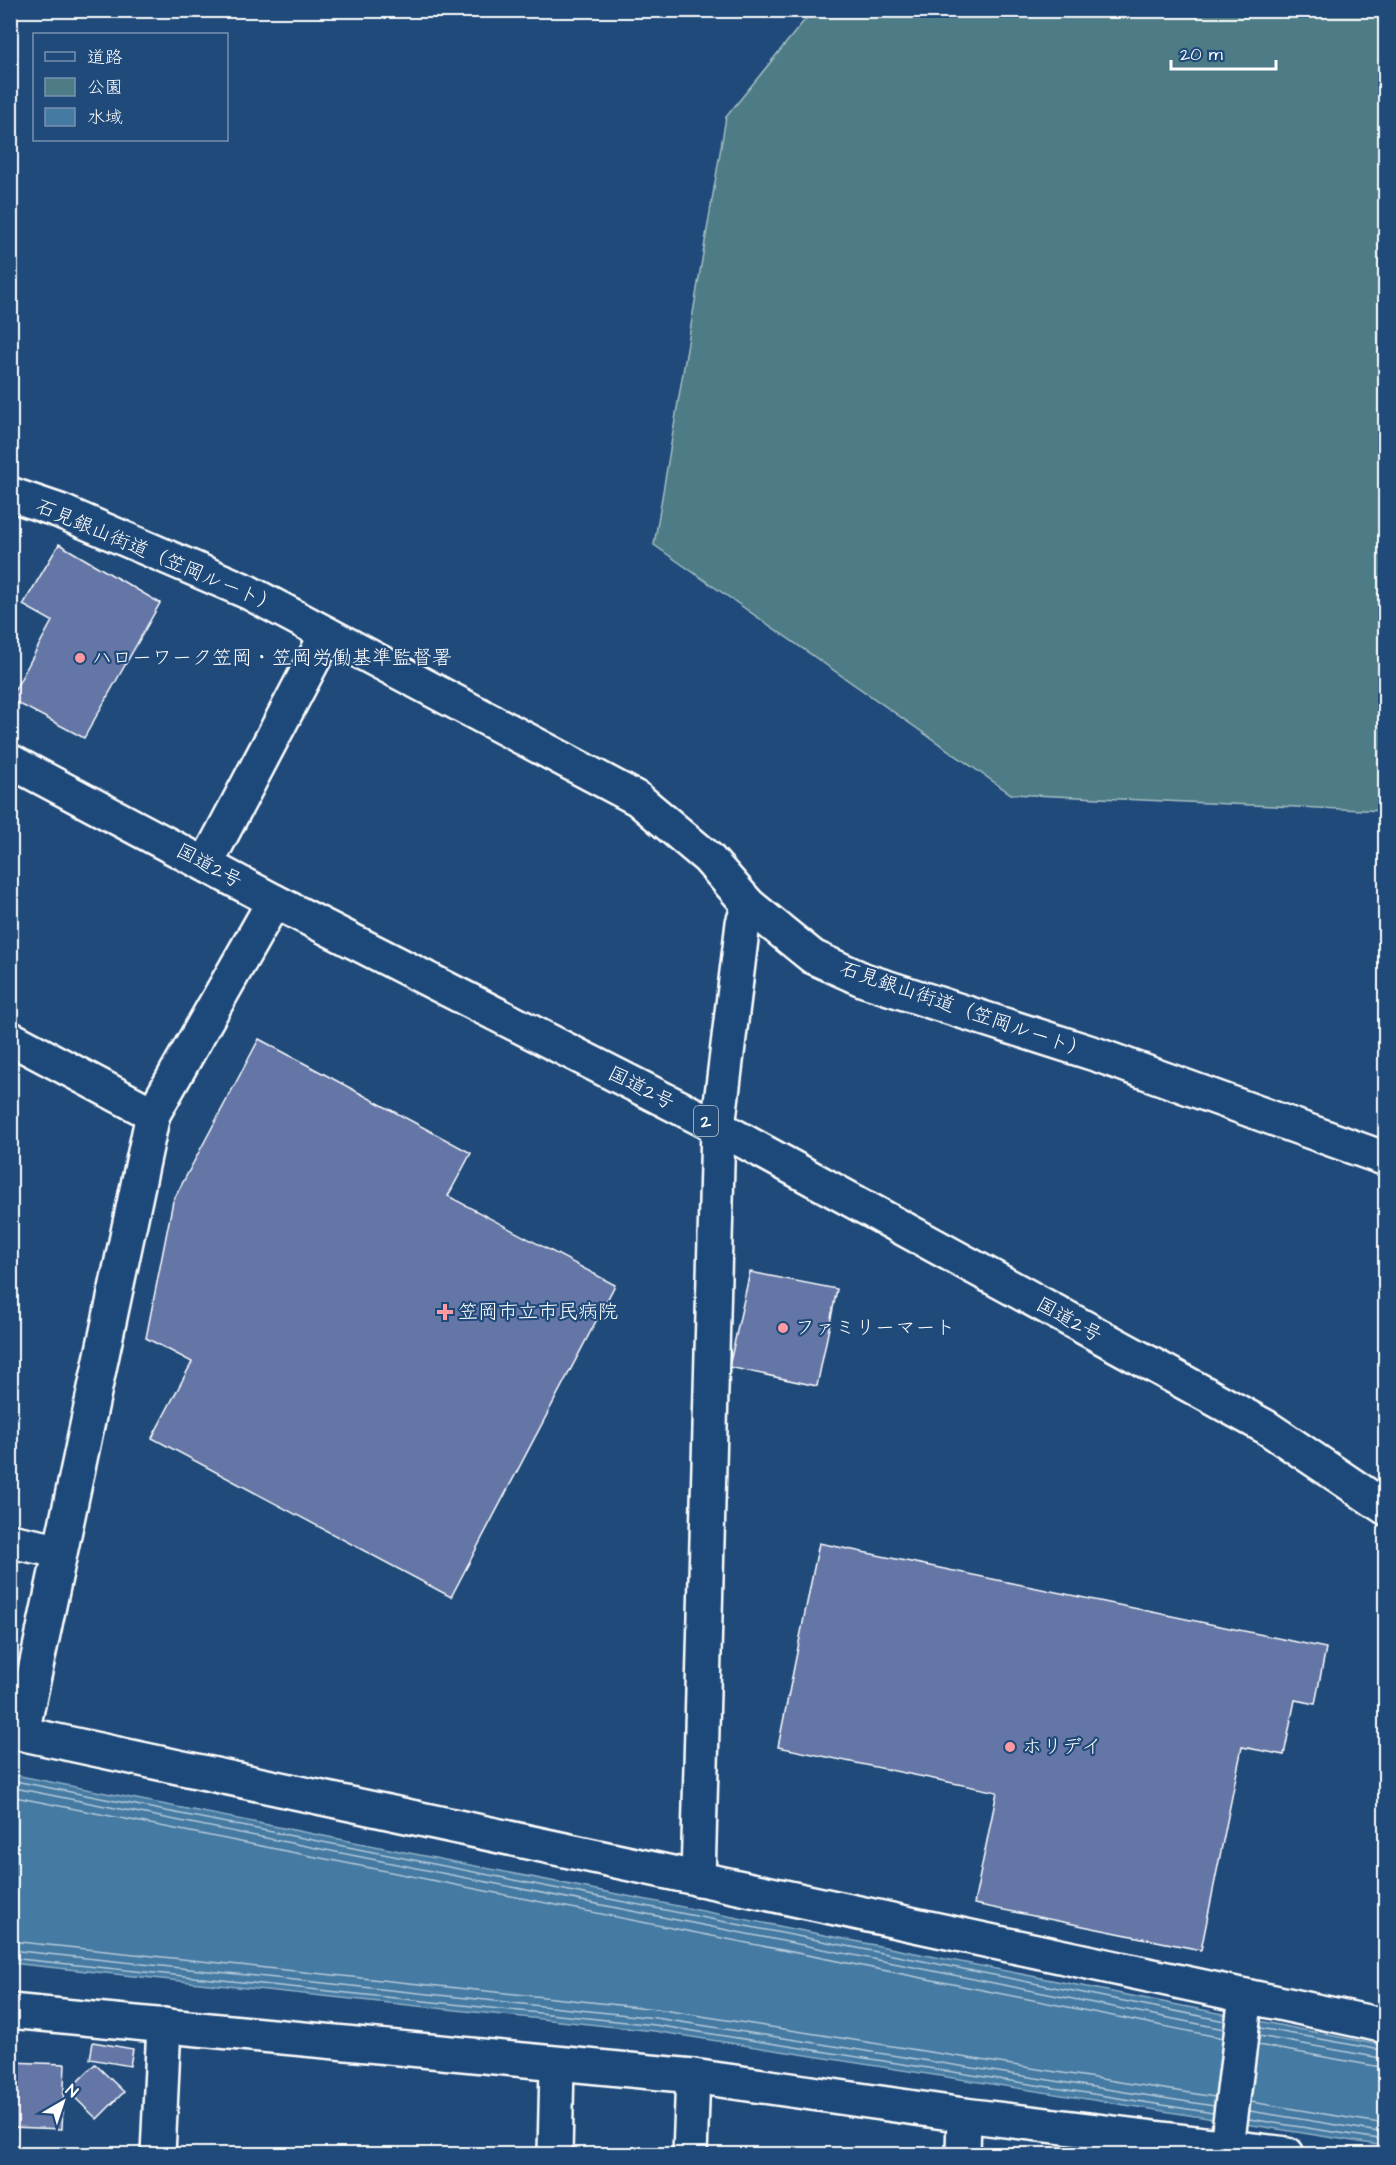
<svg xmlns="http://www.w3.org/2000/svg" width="1396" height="2165" viewBox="0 0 1396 2165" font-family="'Architects Daughter','Klee One',sans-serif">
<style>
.green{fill:#4d7c86;stroke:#a6bec2;stroke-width:1.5}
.water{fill:#457aa2;stroke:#8fafc7;stroke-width:1.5}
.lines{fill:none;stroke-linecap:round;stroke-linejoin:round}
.shore{stroke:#b5cada;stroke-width:1.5}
.building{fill:#6476a6;stroke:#fff;stroke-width:1.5}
.street-casing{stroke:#fff;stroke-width:38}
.secondary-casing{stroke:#fff;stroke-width:38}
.highway-casing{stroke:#fff;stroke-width:38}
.street{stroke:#1f4a7a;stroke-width:33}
.secondary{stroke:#1f4a7a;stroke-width:33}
.highway{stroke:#1f4a7a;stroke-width:33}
.poi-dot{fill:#ff9aa2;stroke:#1f4a7a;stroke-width:2}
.labels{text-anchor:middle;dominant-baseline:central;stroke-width:4.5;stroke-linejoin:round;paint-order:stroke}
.shield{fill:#1f4a7a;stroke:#bcc9d7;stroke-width:1.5}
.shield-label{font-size:18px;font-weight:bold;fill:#fff}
.street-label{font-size:20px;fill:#fff;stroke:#1f4a7a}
.poi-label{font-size:20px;fill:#fff;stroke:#1f4a7a;text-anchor:start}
</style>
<rect width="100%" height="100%" fill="#1f4a7a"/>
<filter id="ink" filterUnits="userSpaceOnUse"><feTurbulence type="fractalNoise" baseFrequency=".0167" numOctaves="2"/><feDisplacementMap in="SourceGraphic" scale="12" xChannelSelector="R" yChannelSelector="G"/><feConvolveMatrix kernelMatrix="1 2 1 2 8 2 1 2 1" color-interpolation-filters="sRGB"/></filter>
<g filter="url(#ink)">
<polygon class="green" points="812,11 1385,11 1385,811 1011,794 654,545 726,117"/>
<polygon class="water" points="10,1774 1385,2046 1385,2146 654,2031 11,1963"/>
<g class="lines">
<g class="shore">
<polyline points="10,1780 1225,2021"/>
<polyline points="10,1787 1224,2029"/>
<polyline points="10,1796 1223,2038"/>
<polyline points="10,1941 657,2009 1215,2097"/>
<polyline points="10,1950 656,2018 1214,2106"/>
<polyline points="10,1958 655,2025 1213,2113"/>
<polyline points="1260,2028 1386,2051"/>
<polyline points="1259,2036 1386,2059"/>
<polyline points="1258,2045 1386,2068"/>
<polyline points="1251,2102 1386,2124"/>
<polyline points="1250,2111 1386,2133"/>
<polyline points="1249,2119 1386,2140"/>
</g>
</g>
<g class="building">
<polygon points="59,544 160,603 84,738 10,699 52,621 23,605"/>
<polygon points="259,1039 471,1153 448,1196 615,1285 451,1597 152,1438 192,1362 146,1338 173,1201"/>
<polygon points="750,1272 837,1289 817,1386 729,1367"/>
<polygon points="819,1543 1326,1648 1315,1704 1295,1700 1284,1755 1242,1747 1201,1950 974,1904 997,1792 778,1747"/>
<polygon points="93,2042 133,2049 130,2066 90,2059"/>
<polygon points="10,2062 65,2064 62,2129 10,2127"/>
<polygon points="95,2064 124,2092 97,2119 68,2091"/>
<polygon points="10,2152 57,2153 57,2154 10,2154"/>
</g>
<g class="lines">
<g class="street-casing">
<g id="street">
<polyline points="10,494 60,511 248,592 638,799 708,858 749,905 813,957 864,980 1098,1055 1386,1159"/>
<polyline points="206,864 327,634"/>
<polyline points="10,1038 153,1114"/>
<polyline points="10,1541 59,1551"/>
<polyline points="10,1731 1386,2026"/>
<polyline points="22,1733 153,1114 274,901"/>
<polyline points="158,2154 164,2025"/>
<polyline points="555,2154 557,2065"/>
<polyline points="690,2154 693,2076"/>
<polyline points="963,2154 964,2115"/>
<polyline points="1226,2154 1246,1996"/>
</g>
</g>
<g class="secondary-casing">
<g id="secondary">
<polyline points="698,1879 718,1127 743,923 749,905"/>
<polyline points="10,2011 693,2076 964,2115 1287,2154"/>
</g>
</g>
<g class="highway-casing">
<polyline id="highway" points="10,761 274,901 718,1127 1266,1427 1386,1508"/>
</g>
<use href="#street" class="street"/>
<use href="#secondary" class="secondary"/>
<use href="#highway" class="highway"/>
</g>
</g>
<g class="poi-dot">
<circle cx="80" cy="658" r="6"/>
<path d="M442 1303h6v6h6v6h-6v6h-6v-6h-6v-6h6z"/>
<circle cx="783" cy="1328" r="6"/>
<circle cx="1010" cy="1747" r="6"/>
</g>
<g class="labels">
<rect class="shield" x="694" y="1106" width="24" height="30" rx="4.5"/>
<g class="shield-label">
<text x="706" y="1121">2</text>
</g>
<g class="street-label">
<text transform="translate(157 556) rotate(23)">石見銀山街道（笠岡ルート）</text>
<text transform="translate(209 866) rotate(28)">国道2号</text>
<text transform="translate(964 1010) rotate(19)">石見銀山街道（笠岡ルート）</text>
<text transform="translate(641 1088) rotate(27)">国道2号</text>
<text transform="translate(1069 1320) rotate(29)">国道2号</text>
</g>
<g class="poi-label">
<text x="92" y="658">ハローワーク笠岡・笠岡労働基準監督署</text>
<text x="458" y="1312">笠岡市立市民病院</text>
<text x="795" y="1328">ファミリーマート</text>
<text x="1022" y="1747">ホリデイ</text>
</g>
</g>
<rect width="1396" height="2165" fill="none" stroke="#1f4a7a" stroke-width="36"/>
<rect x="18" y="18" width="1360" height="2129" fill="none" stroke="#fff" stroke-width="2" filter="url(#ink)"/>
<rect x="33" y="33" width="195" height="108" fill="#1f4a7a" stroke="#7992af" stroke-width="1.5"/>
<rect x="45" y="52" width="30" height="9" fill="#1f4a7a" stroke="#7992af" stroke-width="1.5"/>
<text x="87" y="63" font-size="18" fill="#ffffff">道路</text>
<rect x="45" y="78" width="30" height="18" fill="#4d7c86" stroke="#7992af" stroke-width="1.5"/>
<text x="87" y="93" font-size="18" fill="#ffffff">公園</text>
<rect x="45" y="108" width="30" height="18" fill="#457aa2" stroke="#7992af" stroke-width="1.5"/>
<text x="87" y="123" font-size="18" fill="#ffffff">水域</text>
<g transform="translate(63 2102) rotate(39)" stroke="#1f4a7a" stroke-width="4.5" paint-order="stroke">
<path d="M0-4.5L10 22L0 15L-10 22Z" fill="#ffffff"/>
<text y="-9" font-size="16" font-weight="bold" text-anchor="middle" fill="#ffffff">N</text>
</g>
<path d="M1171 60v9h105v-9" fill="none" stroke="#ffffff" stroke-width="3"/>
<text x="1180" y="60" font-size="18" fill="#ffffff" stroke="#1f4a7a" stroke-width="4.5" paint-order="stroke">20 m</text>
</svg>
